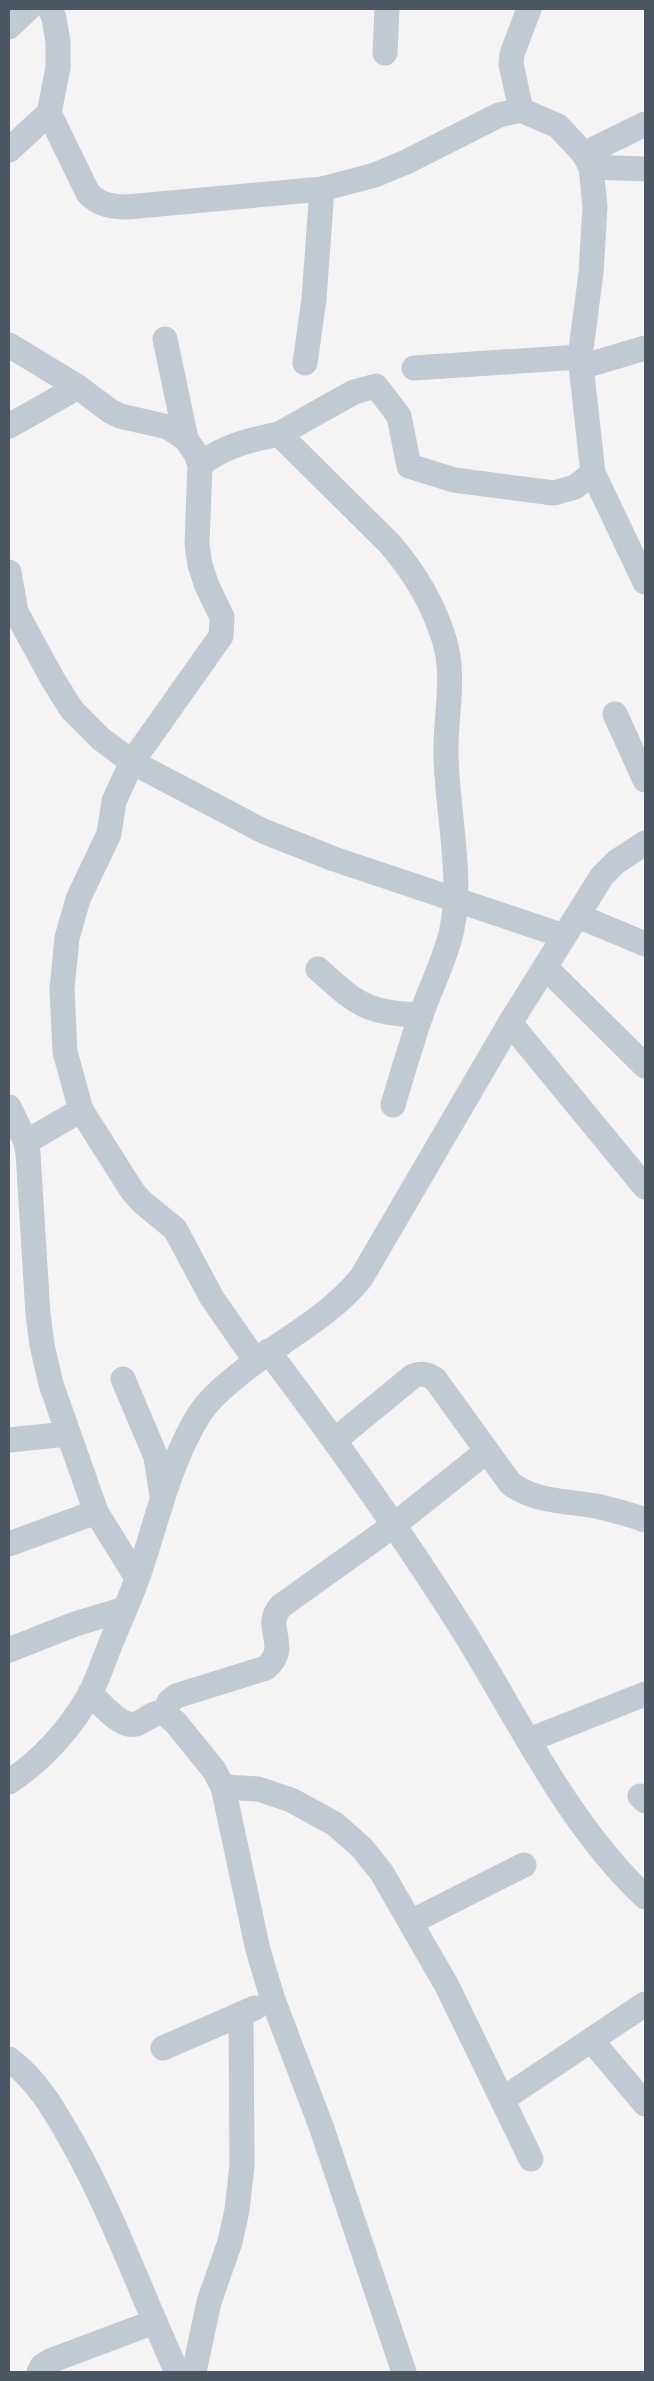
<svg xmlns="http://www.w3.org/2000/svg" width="654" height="2381" viewBox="0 0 654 2381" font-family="Mulish,sans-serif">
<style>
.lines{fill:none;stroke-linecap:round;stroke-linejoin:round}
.minor{stroke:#c1cad2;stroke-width:25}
</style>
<rect width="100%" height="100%" fill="#f5f3f3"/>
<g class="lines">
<g class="minor">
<polyline points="9,27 28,9"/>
<polyline points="385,53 387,9"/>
<polyline points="521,110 511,64 512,54 529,9"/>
<path d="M49 113 88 193C99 205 112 207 127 207L322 189 375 175 406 162 499 115 521 110 558 126 584 154 591 167 595 207 591 273 580 357 593 473 645 582"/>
<polyline points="9,150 49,113 58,68 58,42 54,18 50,9"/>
<polyline points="584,154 645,124"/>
<polyline points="591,167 645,169"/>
<polyline points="165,339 186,439"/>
<polyline points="9,345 78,387 110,411 120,416 168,427 186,439 196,454 200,465 197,544 200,565 207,586 222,617 221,636 132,762 114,801 109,834 78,899 67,938 62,989 65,1052 81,1110 133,1192 142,1202 175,1229 212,1298 255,1360"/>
<polyline points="305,363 314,299 322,189"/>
<polyline points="581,367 645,348"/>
<polyline points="414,368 580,357"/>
<polyline points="9,426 78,387"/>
<polyline points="279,434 354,392 376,386 399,416 409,466 454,480 554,493 575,487 593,473"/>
<path d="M200 465C223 446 250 440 279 434L390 544C414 572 433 603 444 639 456 677 445 716 446 755 447 811 463 875 452 929 446 958 431 986 421 1015 411 1044 402 1075 393 1105"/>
<polyline points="9,572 16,612 52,678 72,710 101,739 132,762 263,831 334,859 564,936"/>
<polyline points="615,714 645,780"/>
<polyline points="578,916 645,944"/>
<polyline points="545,967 645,1066"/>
<path d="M318 969C358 1005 366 1013 421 1015"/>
<polyline points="510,1023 645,1187"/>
<polyline points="9,1107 26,1142 28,1153 38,1314 42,1345 51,1384 96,1512 137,1578"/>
<polyline points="26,1142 81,1110"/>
<path d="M268 1351C336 1441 401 1532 461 1627 519 1719 565 1821 645 1897"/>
<polyline points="123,1379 156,1457 162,1496"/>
<polyline points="9,1440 67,1434"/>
<path d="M335 1440 413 1376C422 1373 427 1374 435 1379L510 1483C533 1502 568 1501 596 1506 613 1510 629 1514 645 1520"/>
<polyline points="9,1544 96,1512"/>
<polyline points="9,1650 75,1624 125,1609"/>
<path d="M90 1693C101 1703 120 1728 136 1724 144 1721 150 1715 158 1713L165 1714 175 1722 214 1770 223 1787 258 1950 273 2000 321 2126 404 2372"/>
<path d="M165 1714 169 1702 176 1696 266 1668C292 1645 261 1628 281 1606L394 1525 487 1451"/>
<polyline points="529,1740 645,1694"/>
<path d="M9 1782C42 1760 70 1729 90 1694 99 1677 105 1656 113 1638 121 1618 130 1599 137 1579 157 1523 168 1464 200 1413 208 1401 220 1390 231 1381 273 1344 326 1321 361 1278L510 1023 602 876 616 862 645 843"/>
<polyline points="223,1787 258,1789 291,1800 335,1824 362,1848 382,1873 447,1986 531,2159"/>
<polyline points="640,1796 645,1801"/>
<polyline points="411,1922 524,1865"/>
<polyline points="592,2041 645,2104"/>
<polyline points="163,2048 255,2008"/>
<path d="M9 2059C39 2082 54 2110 73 2143 114 2216 142 2296 177 2372"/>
<polyline points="503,2099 645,2004"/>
<polyline points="39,2372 42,2366 50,2361 154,2322"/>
<polyline points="194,2372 209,2302 230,2242 237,2210 242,2165 241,2014"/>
</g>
</g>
<rect width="654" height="2381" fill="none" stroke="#4a5661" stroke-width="20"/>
</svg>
